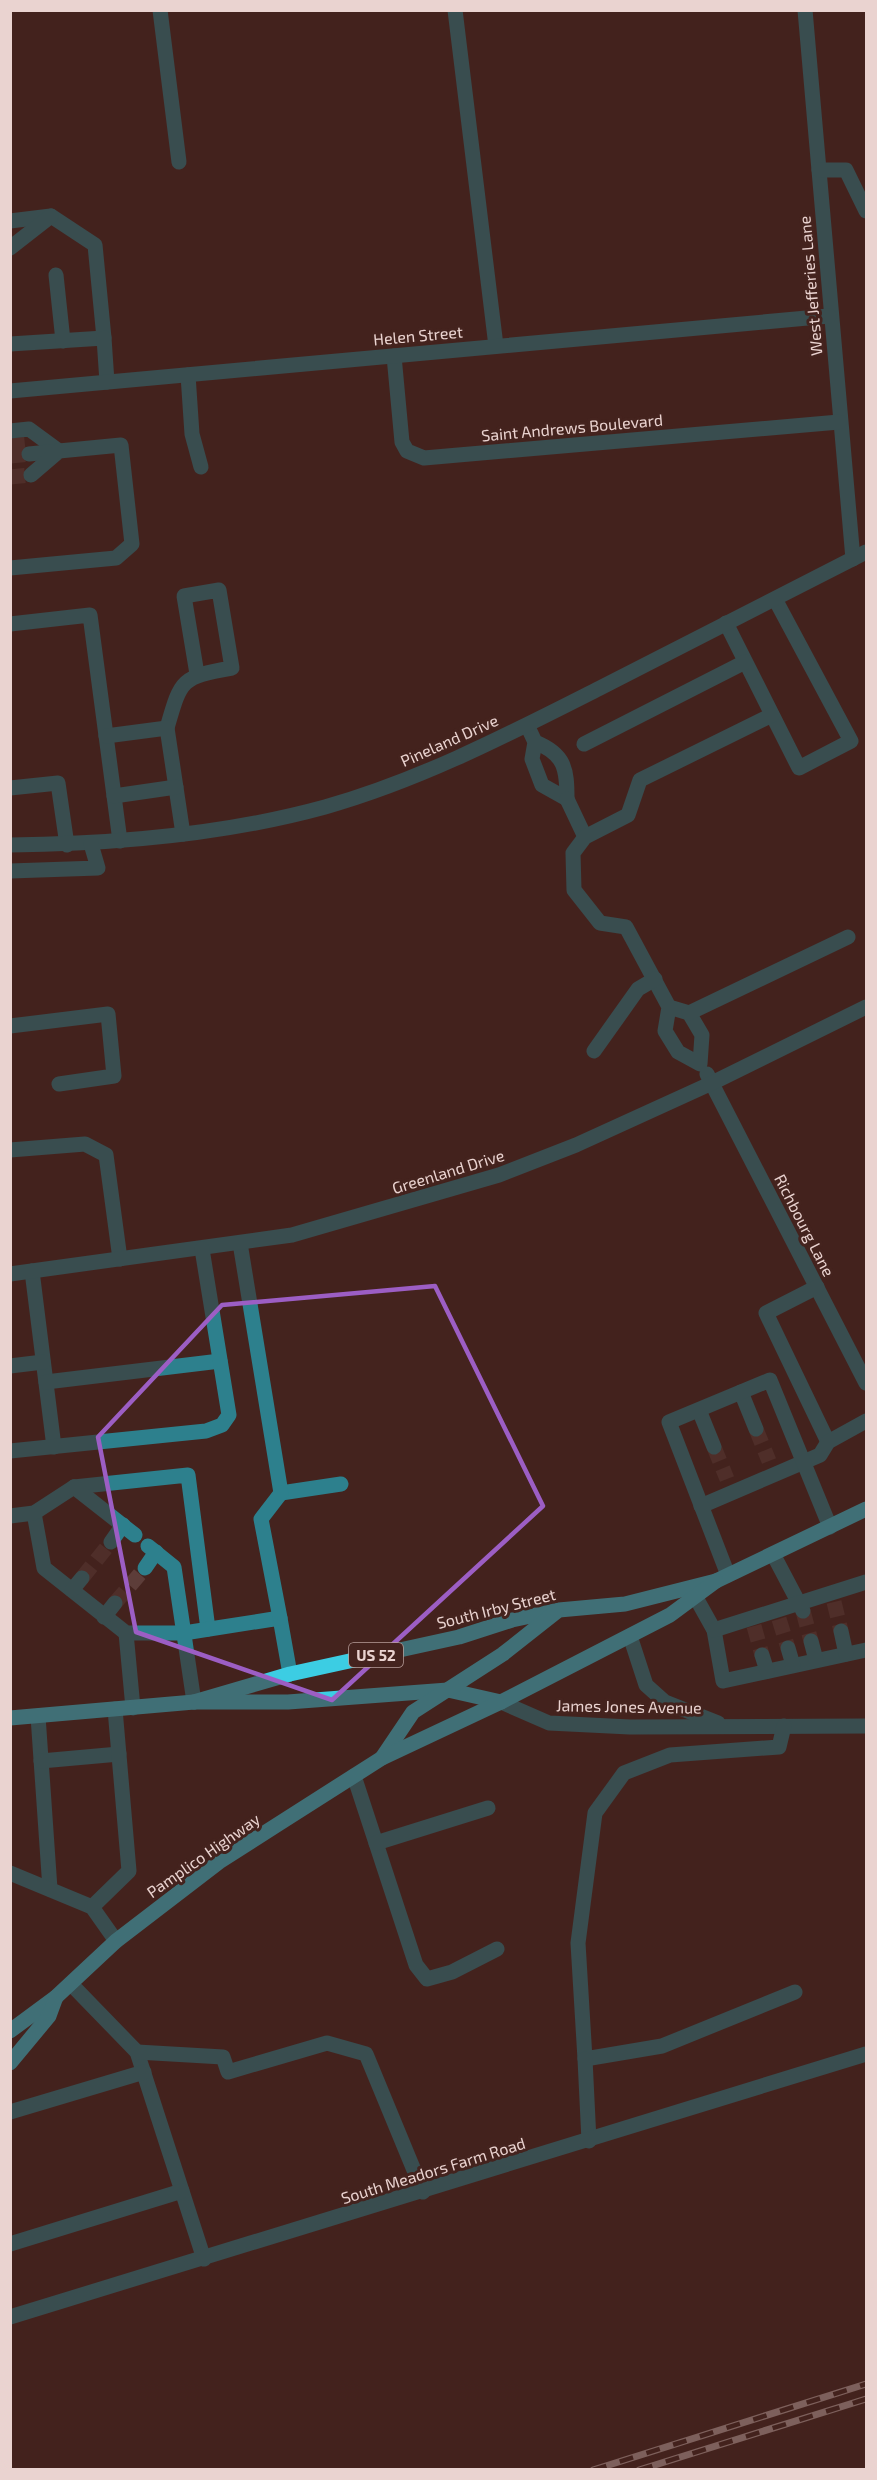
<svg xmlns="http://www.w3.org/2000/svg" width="877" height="2480" viewBox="0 0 877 2480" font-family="'Exo 2',sans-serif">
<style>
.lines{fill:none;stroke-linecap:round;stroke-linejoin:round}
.minor-tunnel{stroke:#5d3d39;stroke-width:15;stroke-dasharray:15 8;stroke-linecap:butt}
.minor{stroke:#2d808d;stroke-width:15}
.major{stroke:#3ccde3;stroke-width:15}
.rail-casing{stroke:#c4aba8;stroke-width:7}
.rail{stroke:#44231e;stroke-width:4.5;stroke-dasharray:14;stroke-linecap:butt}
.marked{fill:none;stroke:#9c5ec4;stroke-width:4.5;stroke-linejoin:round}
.labels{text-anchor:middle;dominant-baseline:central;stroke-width:6;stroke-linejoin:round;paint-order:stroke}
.shield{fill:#44231e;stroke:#b89e9b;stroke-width:1.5}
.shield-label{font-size:15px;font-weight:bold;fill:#ead3d0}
.street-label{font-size:16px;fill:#ead3d0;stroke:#44231e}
</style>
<rect width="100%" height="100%" fill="#44231e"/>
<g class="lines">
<g class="minor-tunnel">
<polyline points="10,446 29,444"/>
<polyline points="10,456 29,454"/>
<polyline points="10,477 31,475"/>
<polyline points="756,1429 769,1461"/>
<polyline points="714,1447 727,1479"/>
<polyline points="82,1578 111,1542"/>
<polyline points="834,1602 841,1631"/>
<polyline points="115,1603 145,1568"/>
<polyline points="803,1611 811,1641"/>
<polyline points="779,1619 788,1648"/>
<polyline points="754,1626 762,1655"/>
</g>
<g class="minor">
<polyline points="160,10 179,162"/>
<polyline points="455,10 496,346"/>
<polyline points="805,10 853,559"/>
<polyline points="819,170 846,170 866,211"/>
<polyline points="10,221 51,216 95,245 104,338 10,344"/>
<polyline points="10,248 51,216"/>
<polyline points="56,275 63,341"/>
<polyline points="104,338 107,382"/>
<polyline points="394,356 402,442 407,451 424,458 839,422"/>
<polyline points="188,375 192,434 201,467"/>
<polyline points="10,391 829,316"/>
<polyline points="10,431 29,429 59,451"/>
<polyline points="29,454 59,451"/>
<polyline points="10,568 116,558 132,544 121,445 59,451 31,475"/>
<polyline points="726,623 799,768 851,741 775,599"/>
<polyline points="10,624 90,615 120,841"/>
<path d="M527 725 535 742 532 759 542 785 567 799C567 769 565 754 535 742"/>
<path d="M167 728C181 679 181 677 232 668L219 590 184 596 197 674"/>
<polyline points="106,736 167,728 183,834"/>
<polyline points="584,744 745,662"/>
<polyline points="10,788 58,783 67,845"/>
<polyline points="114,796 176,787"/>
<polyline points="567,799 585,837"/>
<path d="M10 845C116 844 223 835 325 807 421 780 511 733 600 688 689 642 778 597 866 552"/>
<polyline points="10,871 98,868 91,844"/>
<polyline points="669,1007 689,1013 702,1035 700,1064 678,1052 665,1031 669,1007 626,927 600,923 574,890 573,853 585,837 628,815 640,780 772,715"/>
<polyline points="689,1013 848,937"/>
<polyline points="10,1026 108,1014 114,1076 59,1084"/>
<polyline points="594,1051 638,989 655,979"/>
<polyline points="707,1074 866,1383"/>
<polyline points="10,1150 85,1144 106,1155 120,1259"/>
<polyline points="240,1243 281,1493 341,1484"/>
<polyline points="32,1271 54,1447"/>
<polyline points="10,1274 292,1235 499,1175 576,1145 712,1083 866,1007"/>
<polyline points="817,1287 766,1313 828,1442"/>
<polyline points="10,1366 43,1362"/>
<polyline points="46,1382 220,1361"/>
<polyline points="741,1392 756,1429"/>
<polyline points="699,1410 714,1447"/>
<polyline points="10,1451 206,1431 222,1425 229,1415 202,1249"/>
<polyline points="74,1487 188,1475 208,1629"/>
<polyline points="701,1506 820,1455 828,1442 866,1421"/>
<polyline points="34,1513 44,1568 126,1633 184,1633 280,1618 290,1674"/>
<polyline points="10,1516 34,1513 74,1487 135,1535"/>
<polyline points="111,1542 123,1525"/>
<polyline points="148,1546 174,1567 194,1702"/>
<polyline points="773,1554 803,1611"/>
<polyline points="145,1568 156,1552"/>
<polyline points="728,1575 669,1422 770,1380 830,1527"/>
<polyline points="72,1590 82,1578"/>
<polyline points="695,1596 714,1630 723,1681 866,1650"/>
<polyline points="104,1617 115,1603"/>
<polyline points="280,1618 261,1519 281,1493"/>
<polyline points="714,1630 866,1582"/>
<polyline points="841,1631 846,1654"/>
<polyline points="126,1633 133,1708"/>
<polyline points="630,1636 646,1685 665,1702 718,1723"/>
<polyline points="811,1641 816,1660"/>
<polyline points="788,1648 793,1665"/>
<polyline points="762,1655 767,1671"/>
<polyline points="501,1702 549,1723 630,1727 866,1726"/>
<polyline points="38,1716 50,1889"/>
<polyline points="784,1726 779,1747 670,1755 624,1773 595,1813 578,1943 585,2059 662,2046 795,1992"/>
<polyline points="41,1761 119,1754"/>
<polyline points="354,1776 416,1965 427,1979 452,1972 497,1949"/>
<polyline points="376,1843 488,1808"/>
<polyline points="10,1873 92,1907 116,1941"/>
<polyline points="92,1907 129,1871 115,1709"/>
<polyline points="71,1984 137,2052 204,2259"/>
<polyline points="137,2052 223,2057 228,2072 327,2043 366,2054 423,2192"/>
<polyline points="585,2059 589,2141"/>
<polyline points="10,2112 144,2072"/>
<polyline points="10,2244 182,2191"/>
<polyline points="10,2317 866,2054"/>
</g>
<g class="major">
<polyline points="194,1702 290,1674 459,1637 512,1620 559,1610 625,1604 716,1581 866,1509"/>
<polyline points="10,1718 194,1702 288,1702 448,1690 501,1702"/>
<polyline points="382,1758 413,1712 503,1654 556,1612"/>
<polyline points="10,2031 56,1997 116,1941 219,1862 280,1823 382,1758 501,1702 670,1615 716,1581"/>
<polyline points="10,2063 49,2016 56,1997"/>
</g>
<g class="rail-casing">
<g id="rail">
<polyline points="593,2470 866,2384"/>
<polyline points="639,2470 866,2399"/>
</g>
</g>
<use href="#rail" class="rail"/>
</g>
<path d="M0 0H877V2480H0ZM435 1286 543 1506 332 1700 136 1632 98 1437 222 1305Z" fill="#44231e" fill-opacity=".55" fill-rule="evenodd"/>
<path class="marked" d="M435 1286 543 1506 332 1700 136 1632 98 1437 222 1305Z"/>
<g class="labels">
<rect class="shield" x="349" y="1643" width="54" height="24" rx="4.5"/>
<g class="shield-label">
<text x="376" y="1655">US 52</text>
</g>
<g class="street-label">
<text transform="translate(810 286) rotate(-95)">West Jefferies Lane</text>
<text transform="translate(418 335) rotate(-5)">Helen Street</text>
<text transform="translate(572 427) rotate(-5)">Saint Andrews Boulevard</text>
<text transform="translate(449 740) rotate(-24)">Pineland Drive</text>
<text transform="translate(448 1171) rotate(-17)">Greenland Drive</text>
<text transform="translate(805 1225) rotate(63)">Richbourg Lane</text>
<text transform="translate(496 1608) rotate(-14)">South Irby Street</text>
<text transform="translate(629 1706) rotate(1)">James Jones Avenue</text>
<text transform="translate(203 1855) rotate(-35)">Pamplico Highway</text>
<text transform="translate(433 2170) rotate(-17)">South Meadors Farm Road</text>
</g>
</g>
<rect width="877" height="2480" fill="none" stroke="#ead3d0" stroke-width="24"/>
</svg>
